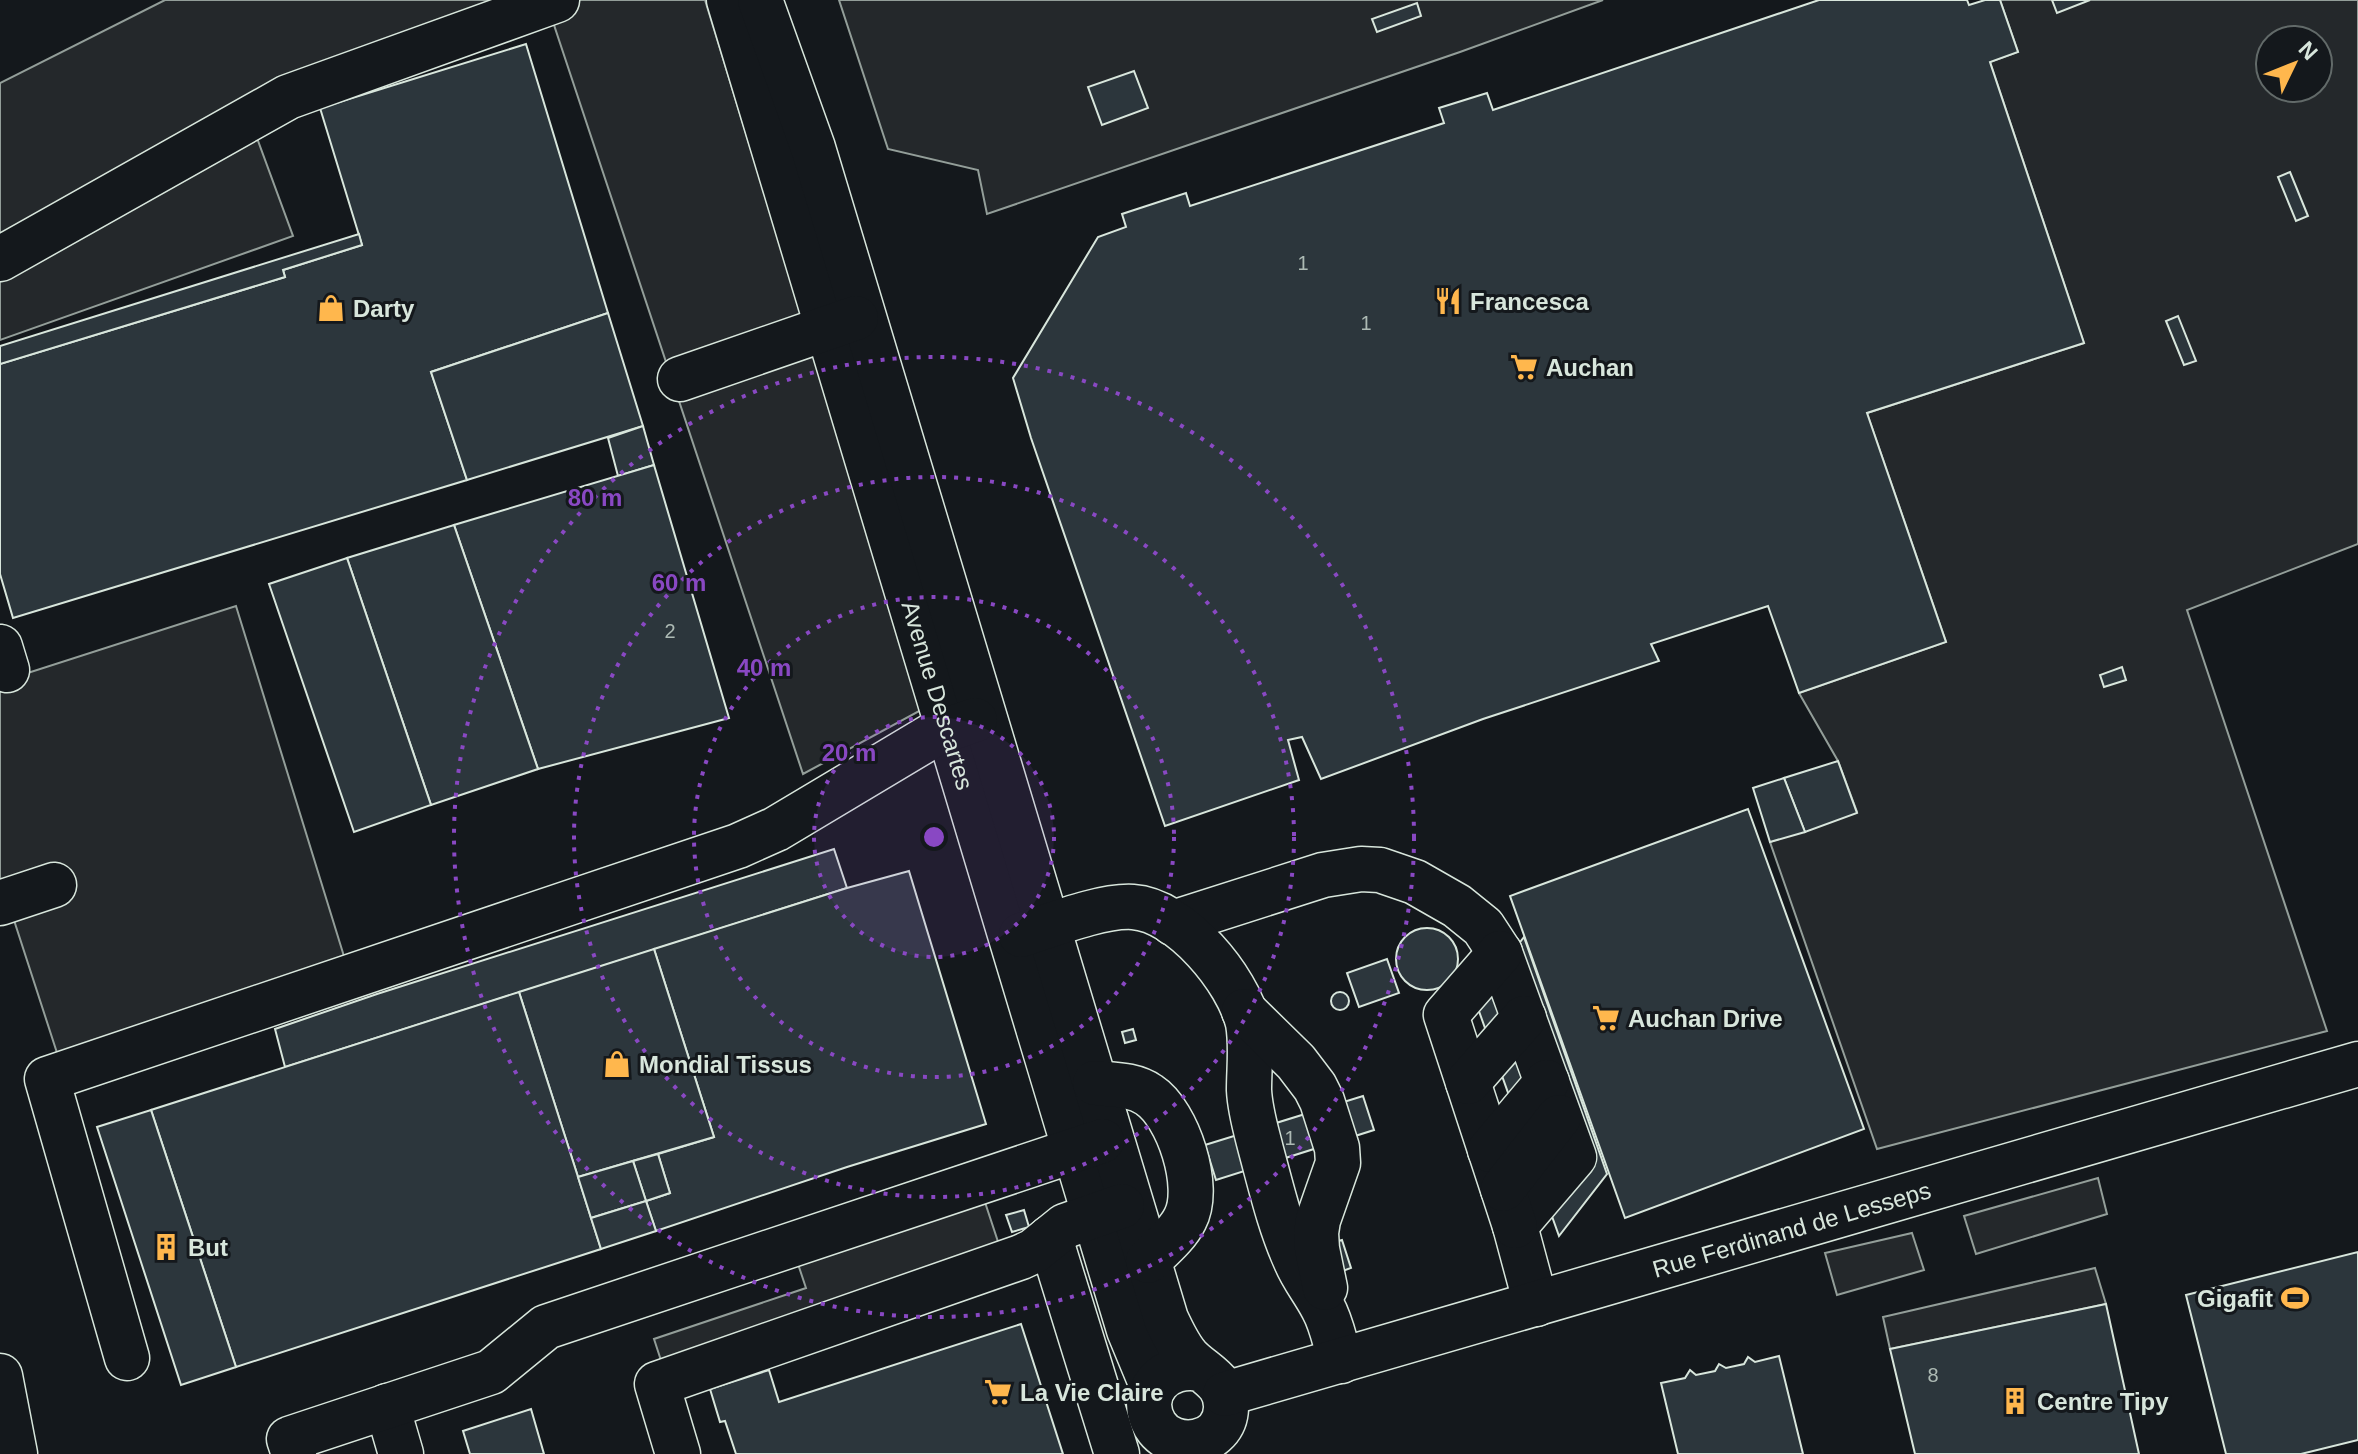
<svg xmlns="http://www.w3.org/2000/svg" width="2358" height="1454" viewBox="0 0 2358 1454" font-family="Helvetica,sans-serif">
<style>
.parking{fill:#24282b;stroke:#939e99;stroke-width:2;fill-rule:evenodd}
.building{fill:#2c363c;stroke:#d8e6dc;stroke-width:2}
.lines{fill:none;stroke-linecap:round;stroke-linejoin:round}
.minor-casing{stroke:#d8e6dc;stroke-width:47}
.major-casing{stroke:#d8e6dc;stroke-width:47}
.minor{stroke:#14181c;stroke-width:44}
.major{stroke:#14181c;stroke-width:44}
.ring{fill:none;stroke:#8948c3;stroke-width:4;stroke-dasharray:4 8}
.labels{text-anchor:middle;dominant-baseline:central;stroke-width:6;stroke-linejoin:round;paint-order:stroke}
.number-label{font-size:20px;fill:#adbab4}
.poi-label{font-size:24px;font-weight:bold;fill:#d8e6dc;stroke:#14181c;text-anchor:start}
.street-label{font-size:24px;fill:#d8e6dc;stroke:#14181c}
.centre{fill:#8948c3;stroke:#14181c;stroke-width:4}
.ring-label{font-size:24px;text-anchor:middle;font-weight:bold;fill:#8948c3;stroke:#14181c;stroke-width:6;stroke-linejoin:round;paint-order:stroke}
</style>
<rect width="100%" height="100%" fill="#14181c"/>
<g class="parking">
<polygon points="165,0 705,0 923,709 803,774 546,1 246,108 293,236 0,340 0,83"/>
<polygon points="839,0 1603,0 1460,52 987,214 978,170 888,149"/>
<path d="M2000 0H2358V544L2187 610 2327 1031 1877 1149 1770 842 1857 812 1838 761 1799 693 1946 642 1867 413 2084 343 1990 62 2018 52ZM2270 40H2318V88H2270Z"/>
<polygon points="236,606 347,966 59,1059 0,877 0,663 6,680"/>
<polygon points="976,1175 1009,1275 670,1388 654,1339 806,1288 789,1237"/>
<polygon points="2098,1178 2107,1214 1976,1254 1964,1216"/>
<polygon points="1912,1233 1924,1270 1837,1295 1825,1253"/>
<polygon points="2095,1268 2106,1304 1890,1349 1883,1317"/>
</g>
<g class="building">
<polygon points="1819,0 1967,0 1969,5 1985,0 2000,0 2018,52 1990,62 2084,343 1867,413 1946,642 1799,693 1768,606 1651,644 1659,661 1483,719 1321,779 1302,737 1288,740 1299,780 1165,826 1031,438 1013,378 1098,237 1126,227 1122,214 1186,193 1190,206 1444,123 1439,108 1487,93 1493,110"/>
<polygon points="2052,0 2090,0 2057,13"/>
<polygon points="1417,3 1421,16 1377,32 1372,19"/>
<polygon points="526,44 608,313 431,372 467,480 13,618 0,574 0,364 285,277 283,270 362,245 320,108"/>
<polygon points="1134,71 1148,108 1102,125 1088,87"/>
<polygon points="2290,172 2308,216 2296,221 2278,177"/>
<polygon points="359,234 362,245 283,270 285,277 0,364 0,346"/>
<polygon points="608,313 643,426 467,480 431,372"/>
<polygon points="2178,316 2196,361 2184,365 2166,321"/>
<polygon points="643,426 654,465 618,476 608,438"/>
<polygon points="654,465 729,718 538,769 454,525"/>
<polygon points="454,525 538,769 431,805 347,558"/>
<polygon points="347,558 431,805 354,832 269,584"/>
<polygon points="2122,667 2126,680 2104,687 2100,675"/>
<polygon points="1838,761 1857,813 1805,832 1784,778"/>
<polygon points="1784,778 1805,832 1770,842 1753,788"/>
<polygon points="1748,809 1864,1129 1625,1218 1510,896"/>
<polygon points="834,849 847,888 285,1067 275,1029 377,994"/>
<polygon points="909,871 986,1124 847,1167 656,1231 646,1201 670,1193 658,1154 714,1137 654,949 847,888"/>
<circle cx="1427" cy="959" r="31"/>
<polygon points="1524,937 1607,1174 1559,1236 1475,1000"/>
<polygon points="654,949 714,1137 578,1177 519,992"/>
<polygon points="1387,959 1399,993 1359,1007 1347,973"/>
<circle cx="1340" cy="1001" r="9"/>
<polygon points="519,992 601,1249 236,1367 151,1110"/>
<polygon points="1133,1029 1136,1040 1125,1043 1122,1032"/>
<polygon points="1363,1096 1374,1130 1216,1180 1205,1145"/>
<polygon points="151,1110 236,1367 181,1385 97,1127"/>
<polygon points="658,1154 670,1193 646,1201 633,1161"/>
<polygon points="633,1161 646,1201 591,1218 578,1177"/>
<polygon points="646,1201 656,1231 601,1249 591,1218"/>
<polygon points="1024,1210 1029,1227 1012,1232 1006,1215"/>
<polygon points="1342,1240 1351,1268 1337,1273 1328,1244"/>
<polygon points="2358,1252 2358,1440 2301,1454 2226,1454 2186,1295"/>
<polygon points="2106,1304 2139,1454 1915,1454 1890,1349"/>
<polygon points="1021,1324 1063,1454 736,1454 725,1421 720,1422 710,1389 769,1370 779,1402"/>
<polygon points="1779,1356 1803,1454 1678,1454 1661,1383 1685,1378 1690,1370 1696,1375 1715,1371 1719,1364 1726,1368 1744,1364 1748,1357 1755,1362"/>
<polygon points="531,1409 544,1454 470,1454 463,1431"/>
</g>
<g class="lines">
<g class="minor-casing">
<g id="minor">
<path id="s1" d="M729 0 1129 1330 1153 1388"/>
<path d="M760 0 813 148 1166 1319C1172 1332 1178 1345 1187 1356 1203 1374 1227 1380 1226 1408 1225 1446 1173 1454 1155 1425 1136 1392 1166 1362 1200 1369"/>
<polyline points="0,259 288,97 557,0"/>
<polyline points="680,379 856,318"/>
<polyline points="0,647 7,670"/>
<polyline points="0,903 54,885"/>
<polyline points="1173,923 1323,875 1361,869 1380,870 1415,882 1457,906 1483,927 1500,953 1574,1157 1515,1226 1536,1304"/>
<path d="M1021 935C1052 925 1102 905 1133 907 1181 910 1238 980 1248 1023 1252 1046 1249 1068 1249 1090 1250 1111 1256 1130 1261 1150 1271 1187 1280 1226 1296 1261 1303 1278 1315 1292 1323 1308 1332 1324 1335 1344 1341 1361"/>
<polyline points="1500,953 1446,1015 1515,1226"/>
<polyline points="1244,1011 1296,1062 1315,1087 1322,1101 1337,1148 1338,1163 1318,1220 1316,1233 1317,1249 1325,1288"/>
<polyline points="1468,1082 1524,1018"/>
<path d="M1095 1083C1113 1085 1133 1084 1149 1095 1178 1114 1202 1187 1185 1219 1177 1235 1161 1248 1148 1261"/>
<polyline points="1490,1150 1547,1082"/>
<polyline points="1503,1189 1559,1117"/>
<polyline points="1050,1238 1117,1454"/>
<polyline points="127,1358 47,1079 738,846 776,829 935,734 975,720"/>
<path id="s2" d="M1225 1394 2358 1064"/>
<polyline points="387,1406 401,1454"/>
<polyline points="294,1454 289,1439 491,1372 546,1327 1102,1141"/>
<polyline points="678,1454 657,1384 1021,1257 1034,1251 1065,1226 1122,1206"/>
</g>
</g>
<g class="major-casing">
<polyline id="major" points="0,1376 15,1454"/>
</g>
<use href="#minor" class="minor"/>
<use href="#major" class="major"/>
</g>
<circle cx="934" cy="837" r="120" fill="#8948c3" fill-opacity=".12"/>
<g class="ring">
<circle cx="934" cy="837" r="120"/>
<circle cx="934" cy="837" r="240"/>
<circle cx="934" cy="837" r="360"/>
<circle cx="934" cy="837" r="480"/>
</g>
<defs>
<g id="restaurant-bare" transform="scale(2.16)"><path d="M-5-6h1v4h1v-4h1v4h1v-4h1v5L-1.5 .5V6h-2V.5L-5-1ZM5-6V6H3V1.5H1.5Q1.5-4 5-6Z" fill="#ffb74d" stroke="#14181c" stroke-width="2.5" paint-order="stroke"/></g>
<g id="shop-bare" transform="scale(2.16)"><path d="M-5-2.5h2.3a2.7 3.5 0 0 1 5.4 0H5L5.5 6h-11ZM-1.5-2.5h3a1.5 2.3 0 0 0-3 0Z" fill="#ffb74d" stroke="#14181c" stroke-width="2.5" paint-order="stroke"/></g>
<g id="supermarket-bare" transform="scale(2.16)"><path d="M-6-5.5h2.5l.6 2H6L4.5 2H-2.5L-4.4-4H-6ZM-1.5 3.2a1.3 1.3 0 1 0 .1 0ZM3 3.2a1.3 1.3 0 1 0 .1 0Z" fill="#ffb74d" stroke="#14181c" stroke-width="2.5" paint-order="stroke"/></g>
<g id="building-bare" transform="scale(2.16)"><path d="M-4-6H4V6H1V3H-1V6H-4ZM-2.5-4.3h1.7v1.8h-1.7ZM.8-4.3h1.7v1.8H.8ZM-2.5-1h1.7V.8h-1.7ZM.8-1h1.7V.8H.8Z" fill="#ffb74d" stroke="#14181c" stroke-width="2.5" paint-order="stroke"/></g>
<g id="stadium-bare" transform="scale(2.16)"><path d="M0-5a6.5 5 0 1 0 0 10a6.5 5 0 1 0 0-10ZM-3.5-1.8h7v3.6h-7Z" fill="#ffb74d" stroke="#14181c" stroke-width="2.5" paint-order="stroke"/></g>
</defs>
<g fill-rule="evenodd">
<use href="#restaurant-bare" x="1448" y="301"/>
<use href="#shop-bare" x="331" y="308"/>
<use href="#supermarket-bare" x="1524" y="367"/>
<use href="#supermarket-bare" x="1606" y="1018"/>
<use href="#shop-bare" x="617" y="1064"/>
<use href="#building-bare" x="166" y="1247"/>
<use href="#stadium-bare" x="2295" y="1298"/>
<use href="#supermarket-bare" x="998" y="1392"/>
<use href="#building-bare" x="2015" y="1401"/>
</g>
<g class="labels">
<g class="number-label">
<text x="1303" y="263">1</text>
<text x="1366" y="323">1</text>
<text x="670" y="631">2</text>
<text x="1290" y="1138">1</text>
<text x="1933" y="1375">8</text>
</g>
<g class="poi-label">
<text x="1470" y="301">Francesca</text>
<text x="353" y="308">Darty</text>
<text x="1546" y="367">Auchan</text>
<text x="1628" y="1018">Auchan Drive</text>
<text x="639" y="1064">Mondial Tissus</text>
<text x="188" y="1247">But</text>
<text x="2273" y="1298" text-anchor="end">Gigafit</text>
<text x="1020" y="1392">La Vie Claire</text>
<text x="2037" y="1401">Centre Tipy</text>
</g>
<g class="street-label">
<text stroke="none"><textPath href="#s1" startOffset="726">Avenue Descartes</textPath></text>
<text stroke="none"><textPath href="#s2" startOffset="590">Rue Ferdinand de Lesseps</textPath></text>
</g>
</g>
<circle cx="934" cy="837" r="12" class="centre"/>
<g class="ring-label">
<text x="595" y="506">80 m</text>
<text x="679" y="591">60 m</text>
<text x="764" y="676">40 m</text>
<text x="849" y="761">20 m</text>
</g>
<g transform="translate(2294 64) rotate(47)"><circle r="38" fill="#14181c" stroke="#626a69" stroke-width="2"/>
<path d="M0-6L14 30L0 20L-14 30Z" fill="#ffb74d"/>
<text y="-12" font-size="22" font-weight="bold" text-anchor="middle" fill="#d8e6dc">N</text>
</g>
</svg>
